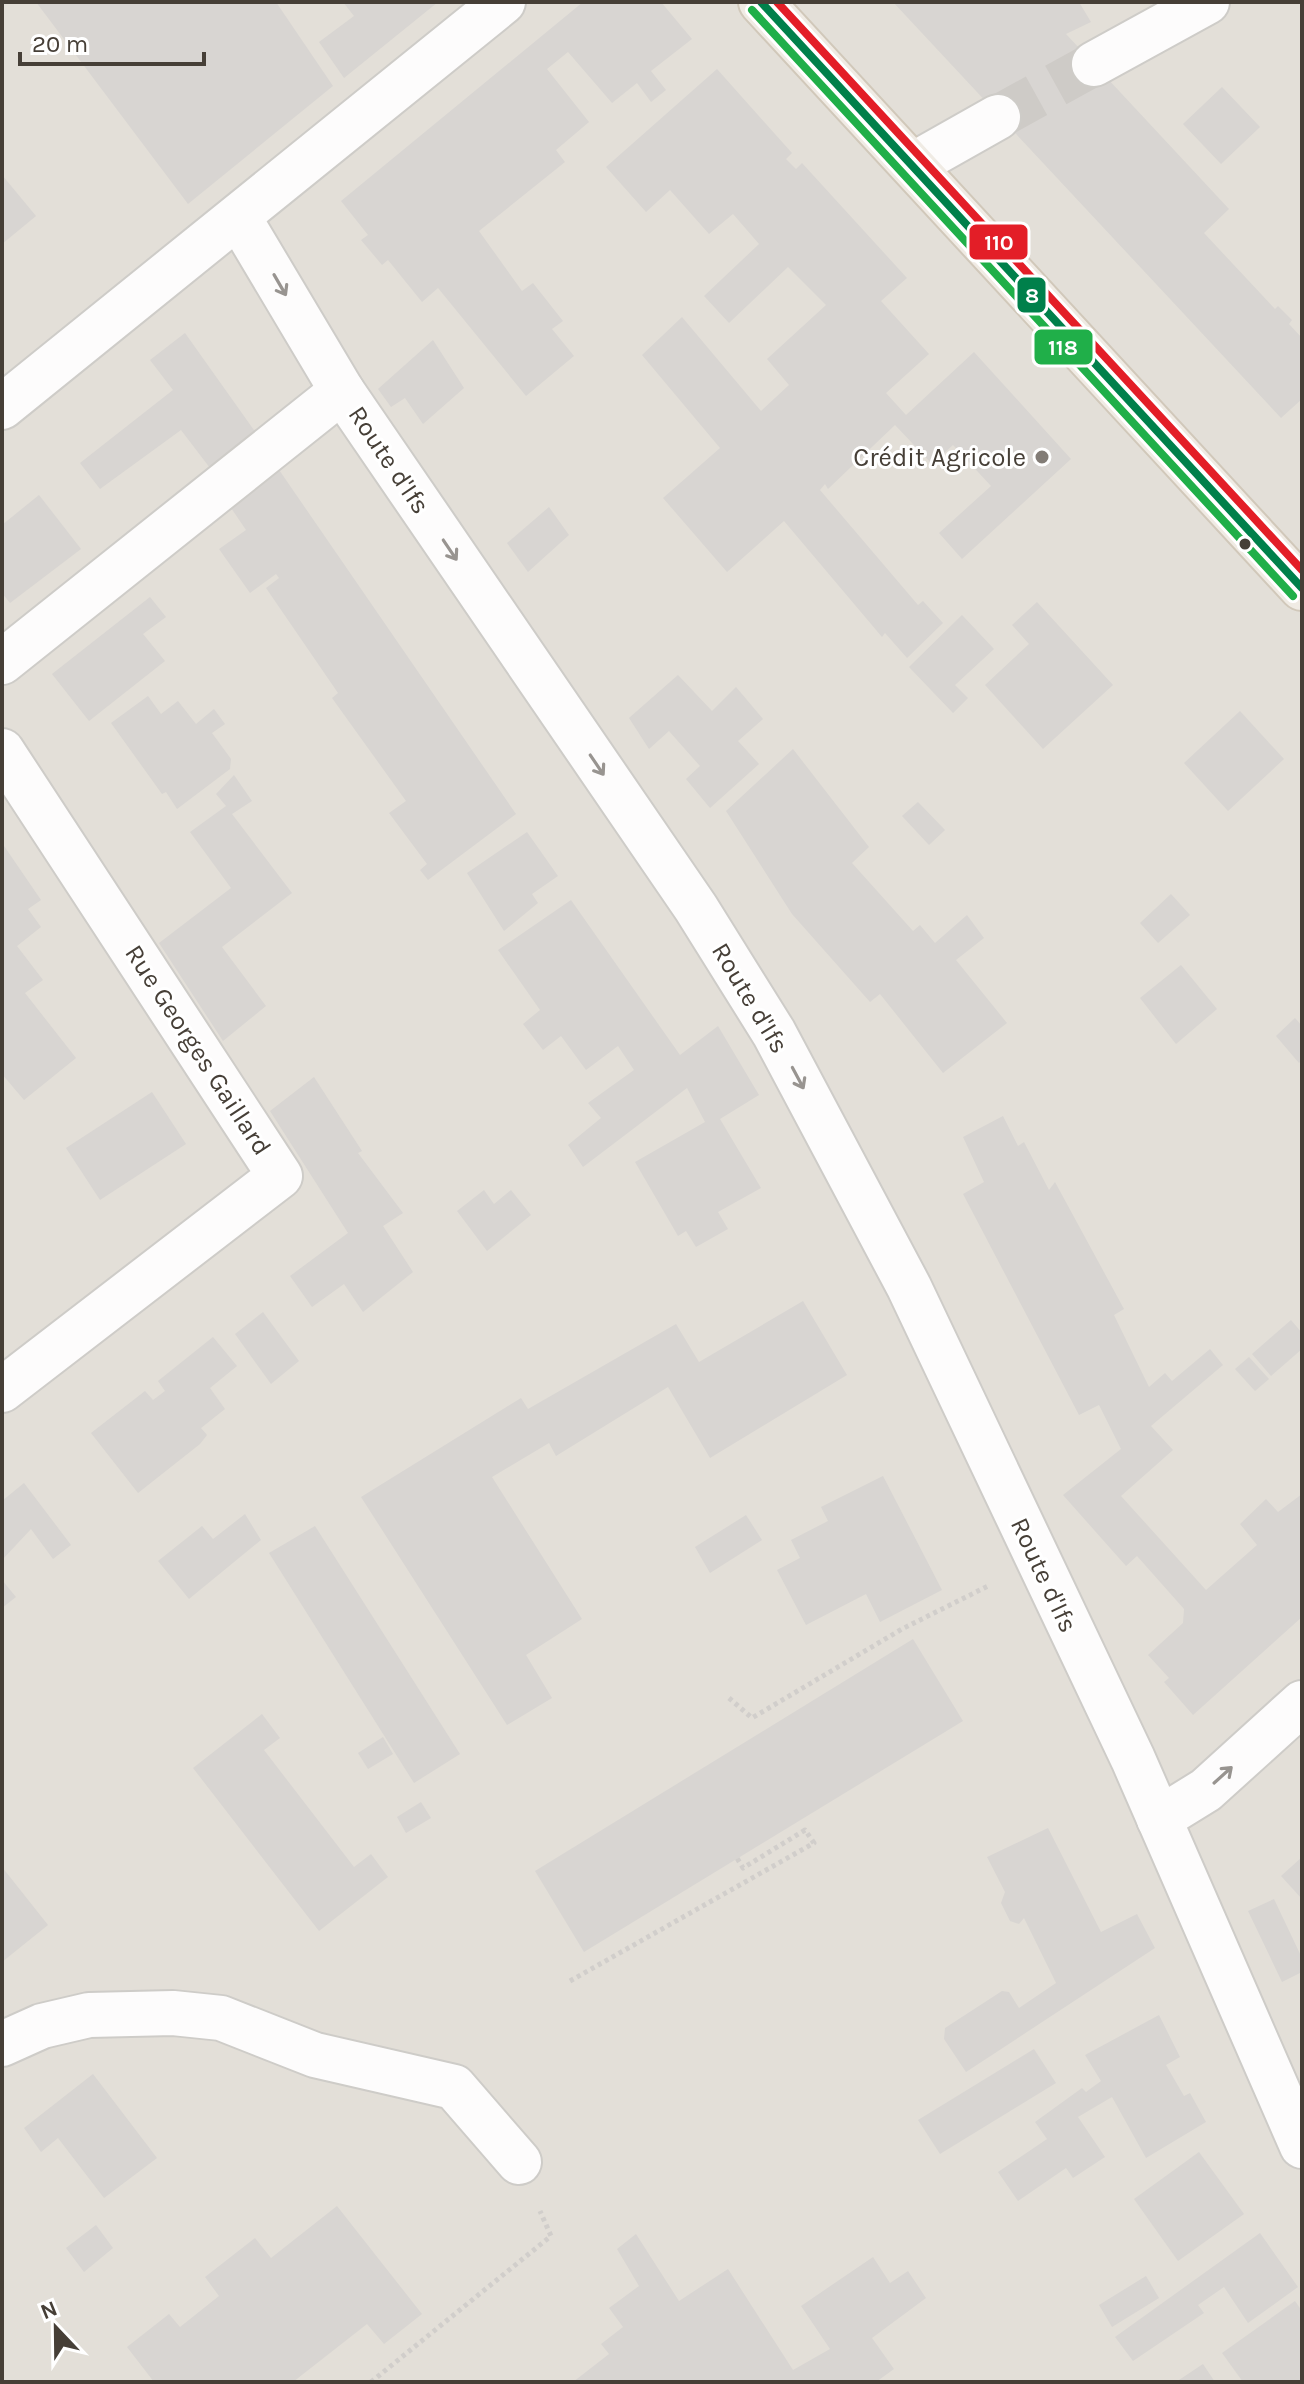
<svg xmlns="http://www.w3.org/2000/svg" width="1304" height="2384" viewBox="0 0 1304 2384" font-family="Karla,sans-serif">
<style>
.residential{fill:#e3dfd8}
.building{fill:#d8d5d2}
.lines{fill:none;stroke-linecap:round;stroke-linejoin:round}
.minor-tunnel{stroke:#cecbc7;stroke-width:44;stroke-dasharray:44 22;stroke-linecap:butt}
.minor-casing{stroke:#ceccc8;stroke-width:48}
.major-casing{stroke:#d1c8ba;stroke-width:48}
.path{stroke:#d1cecb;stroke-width:5;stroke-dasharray:4 4;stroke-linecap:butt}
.minor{stroke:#fdfcfc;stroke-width:44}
.major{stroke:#f0ebe4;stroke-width:44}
.bus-1-casing{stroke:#fff;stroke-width:14}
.bus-2-casing{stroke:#fff;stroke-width:14}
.bus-3-casing{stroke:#fff;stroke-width:14}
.bus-1{stroke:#00804b;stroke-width:8}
.bus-2{stroke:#20af49;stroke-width:8}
.bus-3{stroke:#e31e27;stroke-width:8}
.oneway{stroke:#989490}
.poi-dot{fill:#827c76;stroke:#fff;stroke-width:3}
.bus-dot{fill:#463f37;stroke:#fff;stroke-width:3}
.labels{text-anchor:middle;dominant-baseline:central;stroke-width:6;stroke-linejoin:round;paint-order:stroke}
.poi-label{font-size:26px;fill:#463f37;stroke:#fff;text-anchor:end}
.street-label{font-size:26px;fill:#463f37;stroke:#fff}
.line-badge{stroke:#fff;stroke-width:3}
.badge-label{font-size:22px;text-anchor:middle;font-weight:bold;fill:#fff}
</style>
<rect width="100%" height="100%" fill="#f0eeeb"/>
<rect class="residential" x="2" y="2" width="1300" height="2380"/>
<g class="building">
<polygon points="36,2 276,2 333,86 188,204"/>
<polygon points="343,2 438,2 344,78 319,42 354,16"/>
<polygon points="583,2 661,2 692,39 651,71 666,90 651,102 637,83 612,103 568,52 547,69 589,122 556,150 565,162 479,231 522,291 533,283 563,321 552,329 574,356 526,396 438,288 422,302 388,260 382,265 361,240 368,235 341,201"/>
<polygon points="893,2 1079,2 1091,22 1066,34 1229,209 1204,233 1275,309 1278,306 1292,320 1289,324 1302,338 1302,399 1281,418"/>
<polygon points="717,69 792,153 786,159 796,169 802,163 907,278 881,301 929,354 886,393 906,415 974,352 1071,459 962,559 939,533 991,486 953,445 932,464 895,425 828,489 825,484 820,490 918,605 923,601 943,623 907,658 885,633 882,637 784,521 727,572 663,498 720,448 642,355 682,317 761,411 789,385 767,359 826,305 788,267 729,323 704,296 759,244 733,214 709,234 670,190 646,212 606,167"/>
<polygon points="1222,87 1260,127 1221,164 1183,124"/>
<polygon points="2,175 36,216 2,244"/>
<polygon points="185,333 256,433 210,468 181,430 100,489 80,463 173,390 150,360"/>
<polygon points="433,340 464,388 423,424 405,398 391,407 378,389"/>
<polygon points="275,464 516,814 428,880 420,870 427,864 389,813 406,801 332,698 338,693 266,588 279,578 276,574 250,593 219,549 246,530 227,502"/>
<polygon points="39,495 81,549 10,603 2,593 2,525"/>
<polygon points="549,507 569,535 528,572 507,543"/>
<polygon points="150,597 166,617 143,634 165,661 89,721 52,674"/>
<polygon points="1037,602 1113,685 1043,749 985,685 1029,644 1012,625"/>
<polygon points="962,615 994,649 955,685 968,698 953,713 909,667"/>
<polygon points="678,675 712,711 736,687 763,719 738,741 759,764 710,808 686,779 700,766 684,748 669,731 649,749 629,718"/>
<polygon points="148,696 161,714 178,701 196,724 214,709 225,724 212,733 231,759 230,769 177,809 166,792 162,794 111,723"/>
<polygon points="1240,711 1284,759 1228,811 1184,763"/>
<polygon points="793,749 869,847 852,863 913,931 920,925 935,943 967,915 984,938 956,960 1007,1023 943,1073 880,994 870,1002 792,914 726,811"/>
<polygon points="234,775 252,801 232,814 292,893 222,947 266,1006 223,1041 159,943 231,888 190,832 226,806 216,794"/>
<polygon points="918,802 945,830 929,845 902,816"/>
<polygon points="527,832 558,876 532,894 538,903 504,931 467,873"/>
<polygon points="2,843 41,900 28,909 41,927 17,946 43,980 25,993 76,1058 24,1100 2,1074"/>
<polygon points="1171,894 1190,915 1158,943 1140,923"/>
<polygon points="571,900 680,1055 718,1026 759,1095 720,1119 761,1188 718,1212 728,1229 696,1247 686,1231 678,1236 635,1162 705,1122 687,1088 583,1167 568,1145 601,1118 588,1103 634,1070 618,1046 586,1070 561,1036 543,1050 523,1024 540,1010 498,950"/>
<polygon points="1181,965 1217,1009 1176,1044 1140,998"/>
<polygon points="1295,1018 1302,1026 1302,1060 1299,1063 1276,1036"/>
<polygon points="314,1077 362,1151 358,1153 403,1213 383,1226 413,1272 363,1312 344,1284 312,1307 290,1276 348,1233 270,1111"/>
<polygon points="152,1092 186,1144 100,1200 66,1148"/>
<polygon points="1003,1116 1018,1146 1024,1142 1049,1190 1055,1182 1124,1309 1114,1315 1149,1387 1165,1373 1172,1381 1210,1349 1223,1365 1151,1426 1173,1450 1121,1496 1206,1590 1257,1545 1240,1524 1266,1499 1278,1512 1302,1494 1302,1617 1193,1715 1164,1682 1169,1678 1148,1655 1183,1623 1184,1609 1137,1556 1126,1566 1063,1495 1121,1449 1099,1405 1079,1415 963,1194 984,1182 963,1137"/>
<polygon points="484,1190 494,1204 511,1190 531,1215 487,1251 457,1211"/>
<polygon points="803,1301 847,1375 710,1458 668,1387 556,1456 549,1443 492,1477 582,1619 526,1655 552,1698 507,1725 361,1497 521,1398 528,1409 676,1324 699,1362"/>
<polygon points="263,1312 299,1361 271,1384 235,1334"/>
<polygon points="1291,1320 1302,1333 1302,1349 1271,1376 1252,1354"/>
<polygon points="213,1337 237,1366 210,1388 225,1409 201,1428 207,1435 200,1444 138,1493 91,1433 145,1391 153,1400 165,1391 158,1381"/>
<polygon points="1249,1357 1269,1379 1255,1391 1235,1369"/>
<polygon points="883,1476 942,1590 880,1622 866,1594 806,1625 777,1570 800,1558 791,1540 828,1521 821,1507"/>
<polygon points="24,1483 71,1545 53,1559 31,1529 2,1560 2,1501"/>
<polygon points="245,1514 261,1540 189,1599 158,1561 202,1526 213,1539"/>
<polygon points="746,1515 762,1540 710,1573 695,1547"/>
<polygon points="315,1526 460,1754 414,1783 269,1553"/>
<polygon points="2,1580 16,1597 2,1608"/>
<polygon points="913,1639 963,1721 584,1952 535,1871"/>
<polygon points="262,1714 280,1738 264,1750 354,1867 371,1854 388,1877 319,1931 193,1768"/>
<polygon points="383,1737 393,1754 368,1769 358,1753"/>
<polygon points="421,1802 431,1818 406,1833 397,1817"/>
<polygon points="1048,1828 1101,1932 1137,1914 1155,1948 966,2072 944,2039 945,2028 1002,1991 1009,1992 1019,2008 1056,1983 1024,1918 1019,1924 1010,1921 1001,1903 1005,1892 987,1857"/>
<polygon points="1302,1857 1302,1899 1281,1876"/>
<polygon points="2,1867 48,1925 2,1962"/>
<polygon points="1274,1899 1302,1958 1302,1972 1282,1982 1248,1911"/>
<polygon points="1159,2015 1180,2057 1166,2065 1184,2096 1190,2093 1206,2122 1146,2158 1112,2097 1078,2117 1105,2157 1073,2178 1066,2168 1018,2201 998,2172 1047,2139 1035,2122 1082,2088 1086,2092 1101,2081 1085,2055"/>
<polygon points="1034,2049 1056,2083 940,2154 918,2120"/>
<polygon points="93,2074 157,2158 104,2198 58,2138 41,2152 24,2128"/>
<polygon points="1199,2152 1244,2214 1178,2261 1134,2199"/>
<polygon points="337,2206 422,2314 384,2344 367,2324 293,2382 154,2382 127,2347 169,2314 180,2327 219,2296 205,2277 255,2238 271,2258"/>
<polygon points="96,2225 113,2248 84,2272 66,2248"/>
<polygon points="1260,2233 1298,2287 1248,2323 1224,2287 1198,2305 1204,2313 1133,2361 1115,2337"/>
<polygon points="636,2234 679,2301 728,2269 793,2370 830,2349 801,2306 873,2257 890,2283 908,2271 926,2298 872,2338 894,2369 876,2382 573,2382 609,2354 601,2344 623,2327 609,2308 639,2286 617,2249"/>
<polygon points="1146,2276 1159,2298 1112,2327 1099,2305"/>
<polygon points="1295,2301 1302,2311 1302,2382 1243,2382 1222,2353"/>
<polygon points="1203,2364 1215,2382 1176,2382"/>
</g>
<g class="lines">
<polyline class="minor-tunnel" points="998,117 1094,64"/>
<g class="minor-casing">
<g id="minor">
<polyline points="1094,64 1207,2"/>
<polyline points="913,165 998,117"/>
<polyline points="239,218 342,391 696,908 774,1033 909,1287 1133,1759 1302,2146"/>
<polyline points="2,407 503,2"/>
<polyline points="2,662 342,391"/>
<polyline points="2,751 280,1176 2,1390"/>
<polyline points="1159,1819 1206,1790 1302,1703"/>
<polyline points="2,2044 42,2026 89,2015 173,2013 221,2018 315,2055 454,2087 519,2162"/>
</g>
</g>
<g class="major-casing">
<polyline id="major" points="761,2 1302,588"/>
</g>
<g class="path">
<polyline points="729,1698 752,1718 902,1629 990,1585"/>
<polyline points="570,1981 814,1843 805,1830 743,1868 737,1858"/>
<polyline points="371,2382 551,2236 540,2211"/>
</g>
<use href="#minor" class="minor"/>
<use href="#major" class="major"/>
<g class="bus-1-casing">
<polyline id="bus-1" points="761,2 1302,588"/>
</g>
<g class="bus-2-casing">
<polyline id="bus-2" points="752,10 1293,596"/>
</g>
<g class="bus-3-casing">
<polyline id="bus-3" points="777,2 1302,570"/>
</g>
<use href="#bus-1" class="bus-1"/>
<use href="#bus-2" class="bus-2"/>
<use href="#bus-3" class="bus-3"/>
</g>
<defs><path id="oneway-shaft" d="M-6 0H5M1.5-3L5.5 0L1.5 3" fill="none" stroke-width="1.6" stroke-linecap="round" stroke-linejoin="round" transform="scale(2)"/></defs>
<g class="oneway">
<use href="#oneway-shaft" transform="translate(280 285) rotate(60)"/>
<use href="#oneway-shaft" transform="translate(450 550) rotate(56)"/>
<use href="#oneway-shaft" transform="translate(597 765) rotate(56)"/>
<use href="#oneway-shaft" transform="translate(798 1078) rotate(62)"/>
<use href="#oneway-shaft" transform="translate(1223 1775) rotate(-42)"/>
</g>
<circle class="poi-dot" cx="1042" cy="457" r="8"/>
<circle class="bus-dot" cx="1245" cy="544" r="7"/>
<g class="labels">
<g class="poi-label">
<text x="1026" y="457">Crédit Agricole</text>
</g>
<g class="street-label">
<text transform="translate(389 460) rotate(56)">Route d'Ifs</text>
<text transform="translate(750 998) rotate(59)">Route d'Ifs</text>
<text transform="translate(198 1050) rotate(57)">Rue Georges Gaillard</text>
<text transform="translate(1044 1575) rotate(65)">Route d'Ifs</text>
</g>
</g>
<g class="line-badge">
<rect x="968" y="223" width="61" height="38" rx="8" fill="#e31e27"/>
<rect x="1016" y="276" width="31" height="38" rx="8" fill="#00804b"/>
<rect x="1033" y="328" width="61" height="38" rx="8" fill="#20af49"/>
</g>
<g class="badge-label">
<text x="999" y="250">110</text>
<text x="1032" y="303">8</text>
<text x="1063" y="355">118</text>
</g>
<rect width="1304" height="2384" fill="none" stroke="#463f37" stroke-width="8"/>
<g transform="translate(56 2328) rotate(338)" stroke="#ffffff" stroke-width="6" paint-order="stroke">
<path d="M0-6L14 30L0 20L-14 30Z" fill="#463f37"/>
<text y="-12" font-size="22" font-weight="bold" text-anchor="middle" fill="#463f37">N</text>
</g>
<path d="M20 52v12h184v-12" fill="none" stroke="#463f37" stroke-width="4"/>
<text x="32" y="52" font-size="24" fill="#463f37" stroke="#ffffff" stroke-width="6" paint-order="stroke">20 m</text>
</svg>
